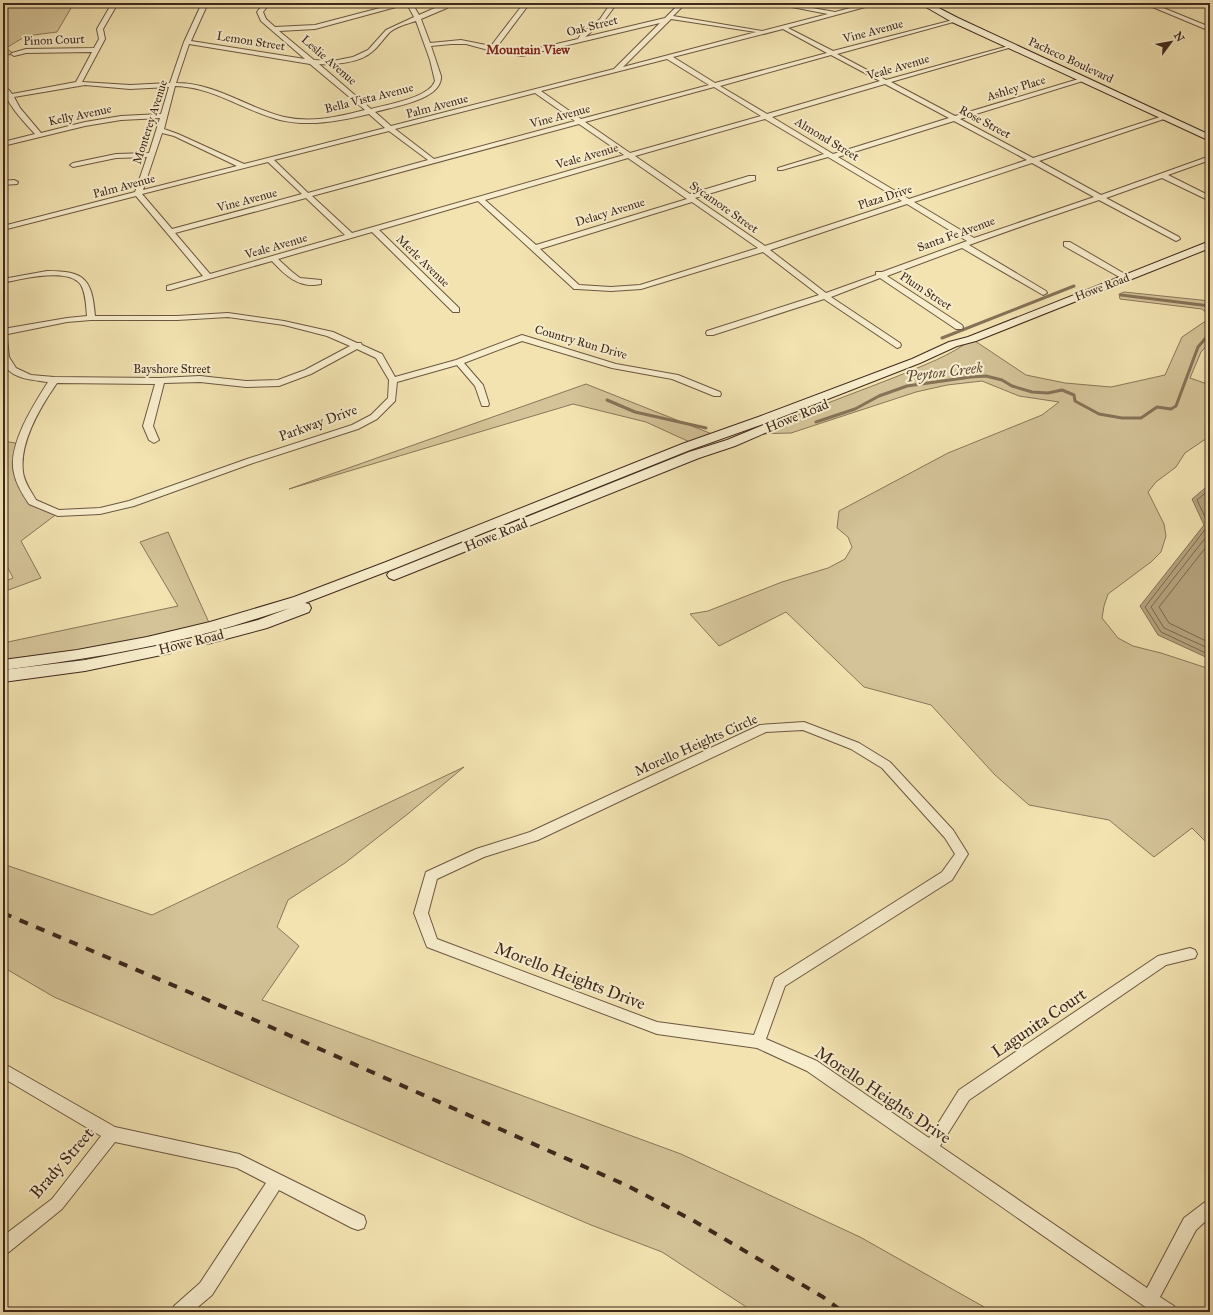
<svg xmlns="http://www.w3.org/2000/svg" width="1213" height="1315" viewBox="0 0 1213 1315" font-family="'IM FELL Great Primer',serif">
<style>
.green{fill:#d4c398;stroke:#8a765a}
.water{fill:#b5a37e;stroke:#867257}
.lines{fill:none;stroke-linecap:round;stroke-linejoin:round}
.shore{stroke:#7a664d;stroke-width:1}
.stream{stroke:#867257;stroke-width:3}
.street-casing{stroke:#6c5741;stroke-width:2}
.secondary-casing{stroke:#3f281c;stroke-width:2}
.street{fill:#f7edcc;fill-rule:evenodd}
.secondary{fill:#f7edcc;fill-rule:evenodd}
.rail{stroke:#3f281c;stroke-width:4;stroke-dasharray:9 9;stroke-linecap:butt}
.labels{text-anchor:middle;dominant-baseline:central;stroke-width:4;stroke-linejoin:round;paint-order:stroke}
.far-street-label{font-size:12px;fill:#3f281c;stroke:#f7edcc}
.far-quarter-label{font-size:13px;font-weight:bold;fill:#7a1f14;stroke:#f7edcc}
.street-label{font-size:14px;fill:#3f281c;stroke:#f7edcc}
.water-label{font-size:15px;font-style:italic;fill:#624d39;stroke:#f7edcc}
.near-street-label{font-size:17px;fill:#3f281c;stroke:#f7edcc}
</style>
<rect width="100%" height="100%" fill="#f2e3b1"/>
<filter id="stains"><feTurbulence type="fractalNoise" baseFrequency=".005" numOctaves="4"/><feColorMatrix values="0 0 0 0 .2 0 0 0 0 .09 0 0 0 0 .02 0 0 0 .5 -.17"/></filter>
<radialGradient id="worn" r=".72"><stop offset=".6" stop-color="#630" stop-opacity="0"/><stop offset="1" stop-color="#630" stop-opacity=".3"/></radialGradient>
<g class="green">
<polygon points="3,3 74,3 57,32 26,36 6,48 14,54 3,56"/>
<polygon points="1124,292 1210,301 1210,316 1202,309 1120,299 1119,294"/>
<path d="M1210 318V342L1201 352 1190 378 1210 385V436L1185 453 1176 467 1156 482 1148 492 1164 524 1166 536 1161 552 1151 562 1108 594 1104 606 1102 618 1118 638 1133 646 1161 653 1210 669V846L1192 828 1154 857 1109 820 1029 805 995 775 931 705 864 687 786 612 719 646 690 614 708 611 782 582 828 568 845 559 852 547 848 537 837 528 839 511 948 453 1042 415 1059 402 1019 396 982 381 947 385 916 392 791 433 753 434C801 412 850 395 898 376 924 365 950 356 972 339L1026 375 1065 383 1111 387 1165 375 1182 337Z"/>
<polygon points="586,384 717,436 694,444 646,422 573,404 289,489"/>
<polygon points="3,441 21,444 18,472 32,502 58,513 21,541 41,578 3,592 3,582 13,578 3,558"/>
<polygon points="168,532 211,627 3,665 3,643 178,606 140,542"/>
<polygon points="464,767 409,813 345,863 288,900 277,927 299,946 262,1000 681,1154 860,1237 993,1312 754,1312 662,1252 591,1225 54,997 3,967 3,864 152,915"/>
</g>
<polygon class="water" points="1210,484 1210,659 1158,635 1140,606 1204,525 1192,499"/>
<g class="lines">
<g class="shore">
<polyline points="1210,489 1197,500 1208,523 1207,527 1145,607 1161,632 1210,655"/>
<polyline points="1210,532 1151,607 1164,628 1210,649"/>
<polyline points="1210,542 1159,607 1169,623 1210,643"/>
</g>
<g class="stream">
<polyline points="1121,295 1210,306"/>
<polyline points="942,338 1074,286"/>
<polyline points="607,400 635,412 706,428"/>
<polyline points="816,422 855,409 879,396 907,386 971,377 986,376 1002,380 1012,386 1032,392 1048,393 1062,390 1074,395 1075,401 1099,414 1122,418 1141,418 1157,407 1171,409 1176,406 1198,347 1210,333"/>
</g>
<g class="street-casing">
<g id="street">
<path d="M112 3H118L103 29 105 39 82 82 130 85 170 83 184 42 202 3H208L191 41 305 59 261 21 257 12 264 3H270L263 12 266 19 275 27 315 25 399 3H412L419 15 446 3H453L447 8 421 19 430 43 461 40 491 46 524 3H530L496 48 522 52 578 39 581 34 600 19 611 3H617L604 21 585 37 665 18 680 3H686L673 16 762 31 828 14 771 3H784L835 12 870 3H880L788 28 833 51 957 19V21L837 54 886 80 1012 45V47L891 82 955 116 1082 78H1086V80L960 119 1033 158 1163 116H1167V118L1039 161 1101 195 1210 156V160L1168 175 1210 196V201L1162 178 1106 198 1179 237 1180 239 1176 241 1099 200 1031 223 969 245 1046 291 1047 293 1043 295 962 248 887 276 962 325 963 327 962 329H956L880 278 831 297 900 343 901 345 900 347 897 348 824 299 713 335H707L706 333 707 331 819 295 763 252 641 289 611 291 577 289H574L478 201 379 230 459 308V312H453L372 232 278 259 291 271 300 278 321 280V284C299 289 285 275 272 261L170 290H167V286L203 276 136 196 3 230V226L135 192 147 157 116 158 73 167 70 165 73 163 116 154 149 153 160 118 121 120 85 126 3 146V142L35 134C25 123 3 100 3 86L9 90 12 94 76 82 92 52 26 53 14 56 11 54 12 53 26 49 94 48 99 39 97 29ZM407 4 414 17 386 30 368 50 353 57 333 61 314 60 279 31 315 29ZM671 19 756 32 623 67ZM416 21 430 60 435 81C429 98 388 104 371 109L319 64C335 65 360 63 373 51 379 46 384 38 390 32 397 26 407 24 416 21ZM660 23 614 69 391 126 375 112C392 107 443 100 441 76L431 46 451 44H466L492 51 522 56ZM783 29 827 53 715 83 673 57ZM189 44 310 64 365 110C338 117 311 123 284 117 247 108 216 83 176 83ZM831 55 880 81 767 114 720 86ZM667 59 709 85 581 119 541 91ZM885 84 949 118 833 154 772 117ZM85 85 130 89 169 87 161 114 121 116 85 122 41 133 20 108 14 97ZM175 86C214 87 244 111 280 120 310 127 340 121 369 114L385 128 244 164 178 134 164 129ZM714 87 761 116 630 153 585 122ZM535 93 575 121 434 159 395 129ZM765 119 824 154 778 168V170H782L828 157 902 201 765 246 695 198 755 180V176H749L690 194 635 156ZM954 121 1027 160 909 199 838 157ZM579 124 624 155 352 233 312 196ZM389 131 428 160 308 193 274 160ZM162 133 174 136 237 166 143 190ZM628 158 687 199 536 245 485 200ZM268 162 302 194 172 229 142 194ZM1032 163 1094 197 974 238 914 202ZM306 198 345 235 210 274 175 233ZM692 202 758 248 640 285 611 287 579 285 540 249ZM907 204 967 241 882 272H876V275L826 293 770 250Z"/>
<polygon points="1143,3 1151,3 1210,27 1210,31"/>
<polygon points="14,180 18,182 17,184 3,185 3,181"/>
<polygon points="1064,242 1070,242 1130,277 1129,279 1123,279 1064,246"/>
<path d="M47 271C85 271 92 279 95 316H177L228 313 284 321 333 332 357 343H361L362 345 382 354 395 377 456 360 522 335 616 364 678 375 720 392 721 394 720 396H714L672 379 612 368 522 341 464 363 483 385 489 404 488 406H482L475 386 457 365 397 382 395 401 377 419 358 429 253 463 134 506 100 514 58 516 29 504C23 495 16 484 14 473 7 446 34 404 48 382 33 380 8 379 3 361 1 353 3 343 3 335L7 338 9 357 16 368 31 375 54 377 160 378 200 376 246 381 278 380 305 370 350 346 327 336 284 325 228 317 177 320H91L67 322 3 335V329L67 318 87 316C86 306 86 294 81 285 69 267 21 279 3 283V279ZM357 349 376 358 389 380 388 398 371 415 352 425 247 459 129 501 100 508 59 510 36 500C31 491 24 482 23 472 19 442 41 406 57 383L155 384 143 426 149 440 154 443 159 440 153 426 164 383 200 382 246 387 279 386 311 374Z"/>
<path d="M804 722 859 743 890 762 953 830 968 854 952 880 785 986 766 1039 817 1061 929 1138 959 1090 1158 956 1190 948 1195 950 1197 954 1195 958 1166 965 969 1100 940 1146 1147 1288 1184 1218 1205 1202 1210 1199V1217L1196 1230 1160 1297 1174 1306 1176 1312H1154L1144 1306 807 1071 757 1048 657 1034 427 947 414 913 426 872 476 849 530 832 760 725ZM803 730 851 749 882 768 945 838 955 854 942 872 775 978 754 1035 657 1022 437 939 428 913 437 879 484 857 538 840 766 732Z"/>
<polygon points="3,1063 115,1127 239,1154 364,1216 366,1222 364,1228 358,1230 352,1228 279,1190 212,1295 192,1312 172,1312 174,1306 200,1283 266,1183 237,1168 115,1142 62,1209 9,1252 3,1254 3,1236 52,1199 101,1136 3,1078"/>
</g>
</g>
<g class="secondary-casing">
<g id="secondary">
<polygon points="919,3 929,3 958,18 1210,135 1210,141 952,22"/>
<path d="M1210 241V248L976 341 957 346 920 363 769 422 690 450 396 568 305 603 309 604 311 608 309 612 267 628 207 644 202 643 200 639 202 635 258 620 290 608C264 616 238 625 211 632 143 650 73 661 3 670V660L77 650 147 637 210 622 294 597 386 562 682 444 761 416 912 359 949 342 968 337Z"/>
<polygon points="768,423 772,424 774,427 772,430 735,446 699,458 394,580 389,578 387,575 389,572 689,452 727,440"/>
<polygon points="166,644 171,645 173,649 171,653 85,671 3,682 3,670 85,660"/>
</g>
</g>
<use href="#street" class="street"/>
<use href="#secondary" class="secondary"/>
<polyline class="rail" points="3,913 257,1021 628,1186 694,1221 823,1297 843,1312"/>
</g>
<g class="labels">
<g class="far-street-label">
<text transform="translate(592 26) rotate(-14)">Oak Street</text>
<text transform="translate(873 31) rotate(-15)">Vine Avenue</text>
<text transform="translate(54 40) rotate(-2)">Pinon Court</text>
<text transform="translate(251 41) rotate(9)">Lemon Street</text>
<text transform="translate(329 60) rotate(41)">Leslie Avenue</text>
<text transform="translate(1071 60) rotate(25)">Pacheco Boulevard</text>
<text transform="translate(898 67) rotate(-16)">Veale Avenue</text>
<text transform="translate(1016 88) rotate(-17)">Ashley Place</text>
<text transform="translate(369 98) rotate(-14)">Bella Vista Avenue</text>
<text transform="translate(437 106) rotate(-15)">Palm Avenue</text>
<text transform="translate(80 115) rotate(-12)">Kelly Avenue</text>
<text transform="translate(560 116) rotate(-15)">Vine Avenue</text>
<text transform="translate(150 122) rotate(-72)">Monterey Avenue</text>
<text transform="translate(985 122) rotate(28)">Rose Street</text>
<text transform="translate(827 139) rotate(31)">Almond Street</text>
<text transform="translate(587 156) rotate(-16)">Veale Avenue</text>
<text transform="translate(124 186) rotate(-15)">Palm Avenue</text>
<text transform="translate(885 197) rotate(-18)">Plaza Drive</text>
<text transform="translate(247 200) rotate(-15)">Vine Avenue</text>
<text transform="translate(724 207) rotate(35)">Sycamore Street</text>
<text transform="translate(610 212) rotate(-17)">Delacy Avenue</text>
<text transform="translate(956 234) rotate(-20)">Santa Fe Avenue</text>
<text transform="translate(276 246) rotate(-16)">Veale Avenue</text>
<text transform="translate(423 261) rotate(44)">Merle Avenue</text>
<text transform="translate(1102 287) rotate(-21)">Howe Road</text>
<text transform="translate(926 291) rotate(33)">Plum Street</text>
<text transform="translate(581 342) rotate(16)">Country Run Drive</text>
<text x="172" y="369">Bayshore Street</text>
</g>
<g class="far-quarter-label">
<text x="528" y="50">Mountain View</text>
</g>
<g class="street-label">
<text transform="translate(797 416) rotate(-22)">Howe Road</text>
<text transform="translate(318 423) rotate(-20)">Parkway Drive</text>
<text transform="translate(496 535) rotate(-22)">Howe Road</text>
<text transform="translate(191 642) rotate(-14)">Howe Road</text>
<text transform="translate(696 745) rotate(-24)">Morello Heights Circle</text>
</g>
<g class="water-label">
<text transform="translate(944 372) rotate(-7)">Peyton Creek</text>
</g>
<g class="near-street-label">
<text transform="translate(570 976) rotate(21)">Morello Heights Drive</text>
<text transform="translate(1039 1023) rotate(-34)">Lagunita Court</text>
<text transform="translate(883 1095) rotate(34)">Morello Heights Drive</text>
<text transform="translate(62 1163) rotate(-49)">Brady Street</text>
</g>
</g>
<rect width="1213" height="1315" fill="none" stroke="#f2e3b1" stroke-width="16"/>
<rect x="4" y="4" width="1205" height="1307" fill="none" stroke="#3f281c" stroke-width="2"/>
<rect x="8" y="8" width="1197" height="1299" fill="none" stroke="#3f281c"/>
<g transform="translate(1171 42) rotate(58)" stroke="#f7edcc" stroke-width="3" paint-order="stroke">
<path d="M0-3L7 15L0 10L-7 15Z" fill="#3f281c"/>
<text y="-6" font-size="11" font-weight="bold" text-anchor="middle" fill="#3f281c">N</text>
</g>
<rect width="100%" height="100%" filter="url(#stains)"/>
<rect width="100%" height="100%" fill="url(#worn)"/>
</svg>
